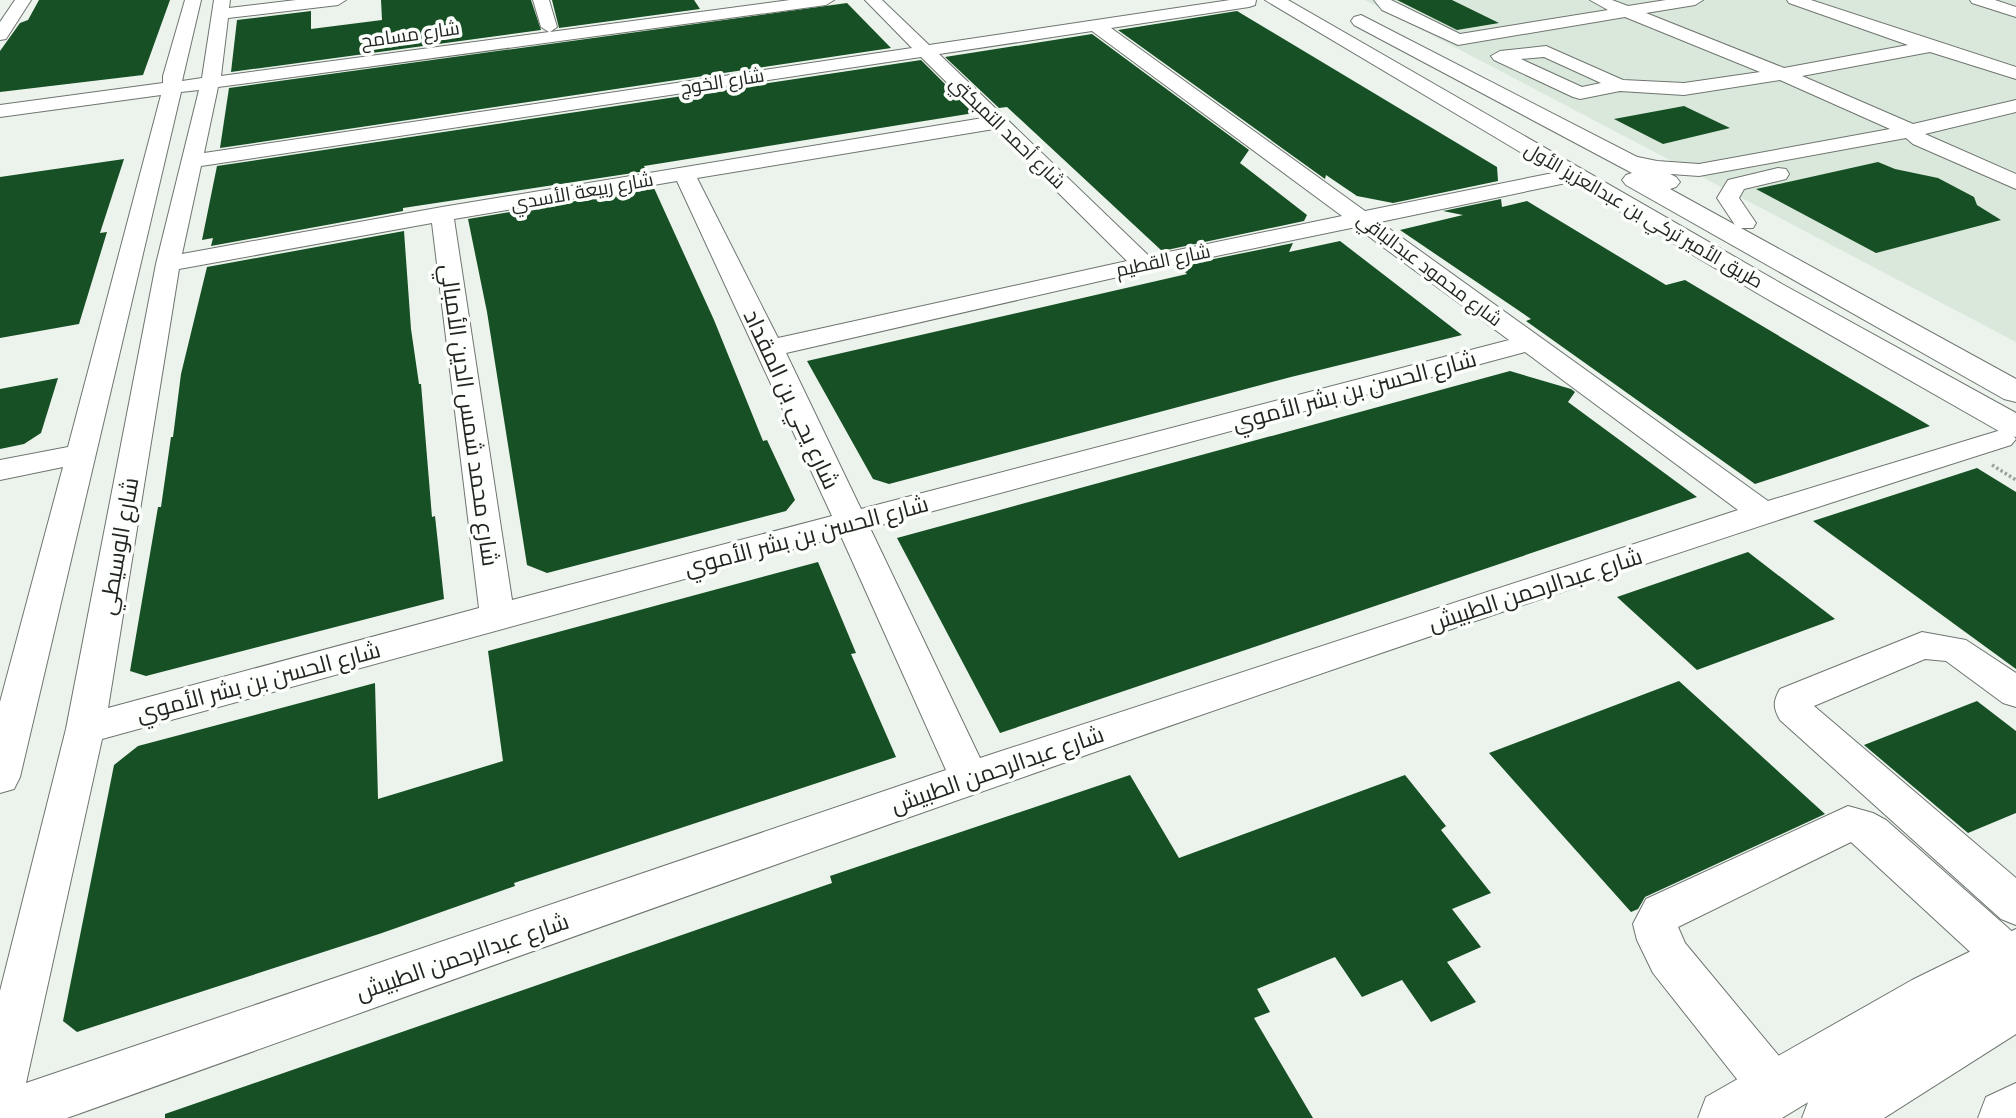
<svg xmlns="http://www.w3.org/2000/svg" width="2016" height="1118" viewBox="0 0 2016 1118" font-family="'Archivo Narrow',Cairo,sans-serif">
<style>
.built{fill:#dae8dc}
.building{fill:#165024}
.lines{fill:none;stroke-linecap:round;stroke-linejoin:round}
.minor-casing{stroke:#6e756f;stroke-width:2}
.major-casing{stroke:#6e756f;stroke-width:2}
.highway-casing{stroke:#6e756f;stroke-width:2}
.path{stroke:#9aa09b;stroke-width:3.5;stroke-dasharray:2.5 2.5;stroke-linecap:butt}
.minor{fill:#fff;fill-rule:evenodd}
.major{fill:#fff;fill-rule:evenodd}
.highway{fill:#fff;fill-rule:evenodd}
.labels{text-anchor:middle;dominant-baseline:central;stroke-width:7;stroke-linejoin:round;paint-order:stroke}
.far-street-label{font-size:19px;fill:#222523;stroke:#fcfffc}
.street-label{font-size:23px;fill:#222523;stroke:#fcfffc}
</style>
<rect width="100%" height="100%" fill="#ebf3ec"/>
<polygon class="built" points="1365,0 2016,0 2016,342"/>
<g class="building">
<polygon points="39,0 170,0 143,75 0,92 0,51 20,23 28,20"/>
<polygon points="381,0 531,0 541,30 231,72 237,20 311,11 311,29 382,20"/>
<polygon points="552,0 694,0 700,9 559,28"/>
<polygon points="1397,0 1452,0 1499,23 1457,30"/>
<polygon points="847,3 891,48 220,148 229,88"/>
<polygon points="1237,11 1497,167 1498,181 1393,203 1357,196 1326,175 1325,179 1118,30"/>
<polygon points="1092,34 1249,150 1240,163 1307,215 1304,221 1162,251 1007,107 999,108 945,57"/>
<polygon points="921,60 974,113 644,166 646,171 403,208 403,211 211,246 213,238 202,240 217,166"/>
<polygon points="1684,106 1730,128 1663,144 1614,119"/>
<polygon points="124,159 100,233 107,232 79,324 0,338 0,177"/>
<polygon points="1878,162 1895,169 1938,178 1974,197 1977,205 2001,220 1876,253 1756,189"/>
<polygon points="654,188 714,320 763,441 767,440 795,500 786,511 547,573 527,565 487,312 468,219"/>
<polygon points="1501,199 1502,207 1527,201 1666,285 1685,280 1930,426 1755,484 1526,321 1531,319 1400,230 1463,215 1443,211"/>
<polygon points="404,231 411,329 419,384 421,384 432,517 435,516 444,599 146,676 130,671 158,507 161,507 171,437 173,437 181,374 207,267"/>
<polygon points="1340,241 1462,335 1291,377 889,484 873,479 807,361 1187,274 1179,266 1293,243 1289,252"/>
<polygon points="1510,371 1571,389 1575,392 1568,402 1697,497 1000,733 897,538"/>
<polygon points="58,378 41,433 24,444 0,449 0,389"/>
<polygon points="1977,468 2016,492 2016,669 1813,521"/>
<polygon points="1748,552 1835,619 1697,670 1617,597"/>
<polygon points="818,562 856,653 851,654 896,757 514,883 515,886 382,933 77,1032 63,1021 114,765 138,746 375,683 378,799 503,761 488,651"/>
<polygon points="1679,681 1825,814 1645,897 1638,909 1631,912 1489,753"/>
<polygon points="1977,701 2016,731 2016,813 1968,833 1864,745"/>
<polygon points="1130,775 1179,858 1405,775 1446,826 1441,830 1491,893 1452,909 1481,947 1447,962 1476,1002 1431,1022 1402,980 1362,997 1335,957 1257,989 1270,1012 1254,1018 1313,1118 165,1118 165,1114 832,883 830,876"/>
</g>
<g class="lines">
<g class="minor-casing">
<g id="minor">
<polygon points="15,0 31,0 6,39 0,40 0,22"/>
<path d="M185 0H201L182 81 202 78 214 0H230L229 8 296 0H346L338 5 228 18 221 76 549 32 541 27 533 0H549L557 27 550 32 790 0H834L826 5 218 87 204 153 912 48 865 0H882L929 45 1230 0H1256L1255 5 1249 7 1111 28 1365 211 1558 172 1566 173 1569 178 1566 183 1380 222 1768 501 2001 430 2011 433 2016 439 2011 445C1358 652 713 887 67 1118H0V991L66 729 156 264 199 90 181 92 20 777 14 789 0 793V702L63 467 0 480V460L68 447 161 95 0 117V105L163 83V76ZM1092 31 1342 216 1149 256 939 54ZM921 57 983 118 442 207 182 254 201 166ZM994 129 1127 261 778 338 697 178ZM677 181 832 516 512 600 454 219ZM432 223 479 608 108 708 179 269ZM1356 227 1509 340 861 509 786 353 1144 271ZM1525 352 1738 510 980 758 870 528ZM841 536 946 770 26 1083 102 739Z"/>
<path d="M1374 0H1391L1460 34 1608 10 1590 0H1612L1628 6 1666 0H1703L1695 5 1646 13 1784 68 1908 45 1789 3 1787 0H1811L2016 67V79L1930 52 1802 76 1913 124 2016 100V112L1925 134 2016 174V189L1913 144 1906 138 1699 176 1657 173 1621 165 1617 161 1621 157 1628 155 1657 161 1699 164 1890 129 1780 80 1684 95 1620 91 1580 99 1573 97 1494 60 1491 56 1500 51 1546 46 1623 80 1684 83 1760 72 1625 17 1458 45 1382 10ZM1544 57 1601 83 1582 87 1521 59Z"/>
<polygon points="1970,0 1995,0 2016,7 2016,17 1972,3"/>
<polygon points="1778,168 1786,169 1789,174 1786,179 1744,189 1739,198 1756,223 1753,228 1737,228 1717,198 1728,180"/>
<path d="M1922 632 1966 640 2016 673V707L2003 703 1946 661 1925 659 1814 706 2016 878V925L2001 919 1780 720C1773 708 1773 701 1780 689Z"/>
<polygon points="1848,806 1873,813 1886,820 2016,935 2016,975 2008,978 1992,972 1851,842 1678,927 1685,943 1793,1073 1801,1090 1793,1107 1776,1115 1759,1107 1653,973 1637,940 1633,924 1646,899"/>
</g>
</g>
<g class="major-casing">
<g id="major">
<polygon points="1265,0 1288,0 1782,284 2016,413 2016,437 2004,434 1762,296"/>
<polygon points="1361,15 1676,177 1680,182 1676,187 1670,189 2016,379 2016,402 2004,399 1626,185 1622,180 1626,175 1632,173 1354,25 1351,21 1354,17"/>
<polygon points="2016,929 2016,980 1950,1016 1782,1118 1698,1118 1706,1097 1912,980"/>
</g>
</g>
<g class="highway-casing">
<g id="highway">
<polygon points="2016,977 2016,1034 1884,1118 1802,1118 1810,1097 1997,985"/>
<polygon points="2016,1083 2016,1118 1978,1118 1986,1097"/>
</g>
</g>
<polyline class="path" points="1992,465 2016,480"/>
<use href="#minor" class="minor"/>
<use href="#major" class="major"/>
<use href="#highway" class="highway"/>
</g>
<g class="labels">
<g class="far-street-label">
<text transform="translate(410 34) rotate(-8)">شارع مسامح</text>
<text transform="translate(722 81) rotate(-9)">شارع الخوج</text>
<text transform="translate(1008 132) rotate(44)">شارع أحمد التمبكتي</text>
<text transform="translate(582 191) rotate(-10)">شارع ربيعة الأسدي</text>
<text transform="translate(1644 215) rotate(30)">طريق الأمير تركي بن عبدالعزيز الأول</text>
<text transform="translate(1163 260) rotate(-12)">شارع القطيم</text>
<text transform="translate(1430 269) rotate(37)">شارع محمود عبدالباقي</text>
</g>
<g class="street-label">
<text transform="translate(1354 390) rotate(-15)">شارع الحسن بن بشر الأموي</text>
<text transform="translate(792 399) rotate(65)">شارع يحي بن المقداد</text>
<text transform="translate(470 415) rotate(82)">شارع محمد شمس الدين الأمبالي</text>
<text transform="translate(806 535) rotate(-15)">شارع الحسن بن بشر الأموي</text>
<text transform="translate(118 546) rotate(-80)">شارع الوسيطي</text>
<text transform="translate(1535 589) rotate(-18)">شارع عبدالرحمن الطبيش</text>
<text transform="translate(258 681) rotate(-15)">شارع الحسن بن بشر الأموي</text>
<text transform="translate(997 769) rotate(-19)">شارع عبدالرحمن الطبيش</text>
<text transform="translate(462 956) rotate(-19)">شارع عبدالرحمن الطبيش</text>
</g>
</g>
</svg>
